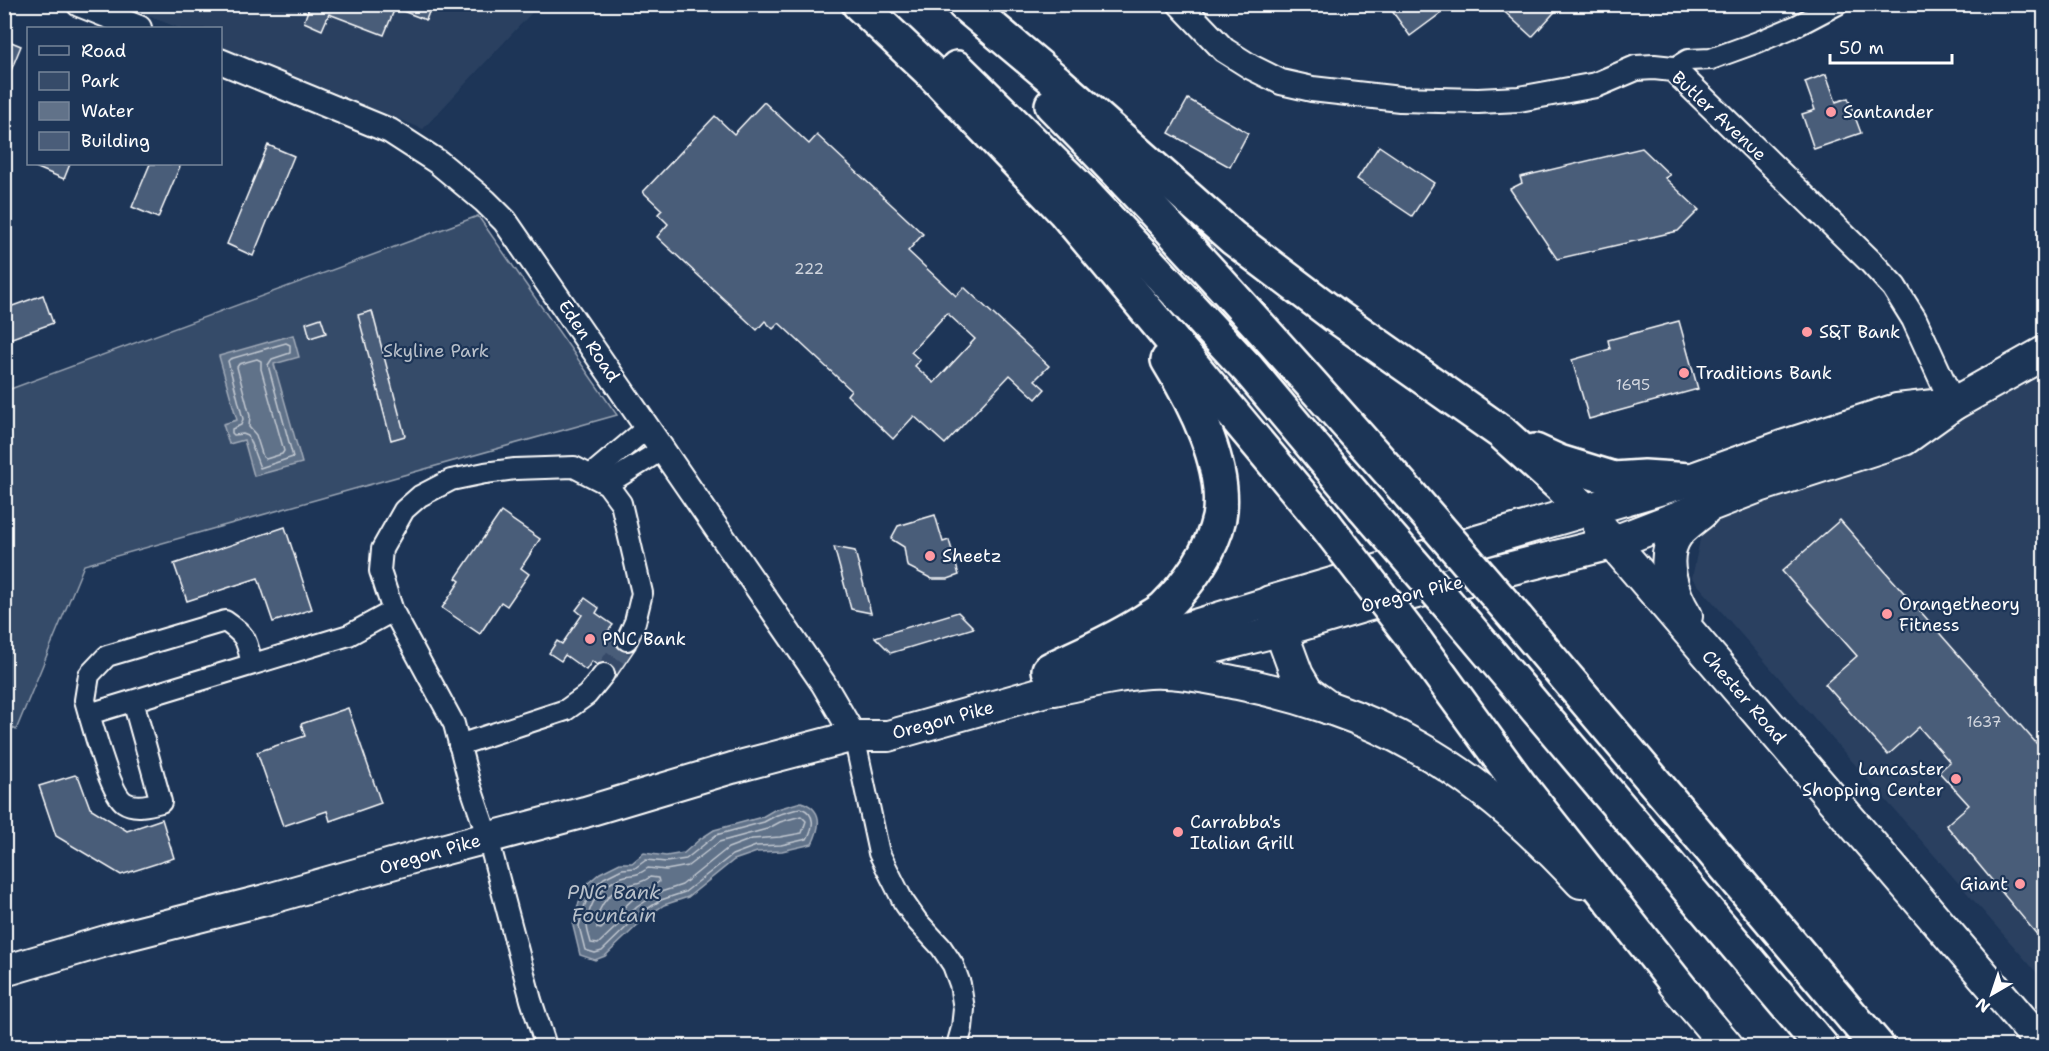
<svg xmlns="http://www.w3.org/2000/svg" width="2049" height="1051" viewBox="0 0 2049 1051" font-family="'Shantell Sans',sans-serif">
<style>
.built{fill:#2a4161}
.green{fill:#364b69;stroke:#9aa5b4;stroke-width:1.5}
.water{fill:#617289;stroke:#a0aab8;stroke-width:1.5}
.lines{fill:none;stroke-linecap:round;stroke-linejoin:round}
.shore{stroke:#c0c7d0;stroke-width:1.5}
.building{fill:#4a5d79;stroke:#fff;stroke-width:1.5;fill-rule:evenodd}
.minor-tunnel{stroke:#344968;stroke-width:20;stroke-dasharray:20 10;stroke-linecap:butt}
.minor-casing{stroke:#fff;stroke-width:24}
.tertiary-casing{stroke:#fff;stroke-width:28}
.primary-casing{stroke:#fff;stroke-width:34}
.trunk-casing{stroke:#fff;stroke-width:36}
.motorway-casing{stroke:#fff;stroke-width:38}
.minor{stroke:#1d3557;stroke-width:20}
.tertiary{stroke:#1d3557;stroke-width:24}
.primary{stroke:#1d3557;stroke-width:30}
.trunk{stroke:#1d3557;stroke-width:32}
.motorway{stroke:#1d3557;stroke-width:33}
.motorway-bridge-casing{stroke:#fff;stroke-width:38;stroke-linecap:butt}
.motorway-bridge{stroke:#1d3557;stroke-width:33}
.poi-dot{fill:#ff9aa2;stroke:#1d3557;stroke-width:2}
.labels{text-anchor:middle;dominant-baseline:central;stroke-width:4.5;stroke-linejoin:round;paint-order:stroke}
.number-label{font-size:15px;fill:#d2d6de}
.poi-label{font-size:18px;fill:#fff;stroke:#1d3557;text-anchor:start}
.street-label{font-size:18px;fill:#fff;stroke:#1d3557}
.park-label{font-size:18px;fill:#b9c0ca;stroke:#1d3557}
.water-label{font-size:20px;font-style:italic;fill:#b8c0ca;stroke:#1d3557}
</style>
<rect width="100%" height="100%" fill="#1d3557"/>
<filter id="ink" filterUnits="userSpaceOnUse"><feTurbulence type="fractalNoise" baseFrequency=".0167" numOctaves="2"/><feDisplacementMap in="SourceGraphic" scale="12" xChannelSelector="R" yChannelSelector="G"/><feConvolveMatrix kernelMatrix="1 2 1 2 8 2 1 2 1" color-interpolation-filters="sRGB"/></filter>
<g filter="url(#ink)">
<g class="built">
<polygon points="121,5 539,5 423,129 221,46 220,28 179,28"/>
<polygon points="2044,375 2044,981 1692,578 1703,525 1957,418"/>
</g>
<polygon class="green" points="478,216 617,415 84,565 16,730 5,723 5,391"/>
<g class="water">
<polygon points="293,335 299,357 274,364 302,463 254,476 244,440 229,444 223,424 237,420 219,356"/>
<path d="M801 802C823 809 821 826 812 844L782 851 757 852 734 860 688 897 664 905 645 918 605 956 595 960 580 955 573 926 578 905 587 884 600 873 620 863H632L644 853 666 856 684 853 700 839 714 830 762 817 774 810Z"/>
</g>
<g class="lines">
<g class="shore">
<polygon points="286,343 290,345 290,353 272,359 268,365 293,457 260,468 248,436 243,434 234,435 232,433 232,429 241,425 243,419 228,361 230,359"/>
<polygon points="257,359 261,361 261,369 284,451 282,454 266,459 263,457 256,435 249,427 250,416 237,367 239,364"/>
<path d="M801 808C816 814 814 827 807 839L781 845 756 846 732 855 685 892 661 900 641 913 602 951 595 953 585 950 579 926 584 907 592 888 604 878 622 869 635 868 646 860 666 862 686 859 716 835 764 822 777 815Z"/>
<path d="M801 816 806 821 802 833 780 837 752 839 728 848 682 885 658 893 637 907 598 944 591 943C590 938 587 931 587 925 588 903 602 885 622 877 634 873 634 878 648 868L666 870 688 866 719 842 767 829 780 822Z"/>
<path d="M650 877 658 878 659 882 632 900 601 929 597 928C595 911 607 893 623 887 633 883 641 884 650 877Z"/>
</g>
</g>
<g class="building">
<polygon points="306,4 432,4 426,20 395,8 384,35 329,14 322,30 304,22 309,7"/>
<polygon points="1387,4 1435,4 1441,13 1410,36"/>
<polygon points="1496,4 1562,4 1532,37"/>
<polygon points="4,39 21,46 5,85 4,85"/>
<polygon points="1826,74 1836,102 1848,98 1861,133 1814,149 1802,114 1815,110 1805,82"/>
<polygon points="1188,99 1248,133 1230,167 1169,133"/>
<path d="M764 102 809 144 817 135 923 234 908 251 956 296 964 287 1049 366 1035 380 1045 389 1036 399 1010 375 945 444 914 416 893 439 847 395 851 390 779 323 773 329 765 321 757 330 657 237 668 224 658 214 662 210 643 192 715 116 734 134ZM947 313 975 339 934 383 915 366 920 360 911 352Z"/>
<polygon points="268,145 294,156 253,256 227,244"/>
<polygon points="1379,146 1434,183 1412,216 1357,179"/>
<polygon points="1642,148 1670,175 1665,178 1699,210 1678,231 1557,259 1510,189 1522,183 1520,177"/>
<polygon points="28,164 70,164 64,179"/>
<polygon points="150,164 181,164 158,218 132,207"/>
<polygon points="43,295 53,323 4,341 4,309"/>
<polygon points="372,311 405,436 391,440 358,315"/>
<polygon points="321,318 326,333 310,338 306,323"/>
<polygon points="1679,321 1698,389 1589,419 1572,360 1610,349 1608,340"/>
<polygon points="501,512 540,539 521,568 529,574 507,606 501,602 480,634 442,608 460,581 456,578"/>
<polygon points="935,515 943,542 949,540 959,575 948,579 932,579 907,566 904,547 891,539 898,526"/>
<polygon points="1840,520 2044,752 2044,943 1946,825 1969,805 1939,772 1950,762 1919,727 1888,755 1825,684 1857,656 1782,571"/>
<polygon points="285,527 312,609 273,622 258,578 187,601 174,564"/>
<polygon points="834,547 855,551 871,613 851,609"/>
<polygon points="585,598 599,608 596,613 613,625 608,631 616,636 615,642 618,647 628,652 635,649 616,677 615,669 606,662 597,665 592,661 586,670 565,655 561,661 549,653 557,641 562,644 582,615 576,610"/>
<polygon points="958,612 974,628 891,653 875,637"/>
<polygon points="348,708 381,803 330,821 327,811 283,826 257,752 305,736 301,724"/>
<polygon points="75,775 79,778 90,808 127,831 162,819 174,858 121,875 56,836 39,786"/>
</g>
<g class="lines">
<polyline class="minor-tunnel" points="604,674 627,640"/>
<g class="minor-casing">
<g id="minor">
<polyline points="1673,69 1688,60 1711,59 1758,42 1796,26 1838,4"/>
<polyline points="591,475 648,427"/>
<polyline points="607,484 663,449"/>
<path d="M133 701 161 802C150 805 134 809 124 802 110 792 95 733 89 714L349 635 393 611"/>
<path d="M89 714 85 700 89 675 107 656 225 621C247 636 246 639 252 664"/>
<polyline points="854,736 879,853 903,901 917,921 941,947 953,965 960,984 964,1009 962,1028 957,1046"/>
<polyline points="459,745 566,710 587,695 604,674"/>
<polyline points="546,1046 531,1000 488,838 470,785 454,724 393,611 380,571 382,549 404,510 420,496 451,480 485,473 515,469 574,467 607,484 621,503 642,593 635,622 627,640"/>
</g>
</g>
<g class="tertiary-casing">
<g id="tertiary">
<polyline points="79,4 139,28"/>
<polyline points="1180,4 1224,50 1251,67 1281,82 1312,89 1400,99 1478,101 1519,99 1596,85 1636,68 1654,67 1673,69 1871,262 1894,287 1914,319 1953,404"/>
<polyline points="220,61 390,131 438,162 485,201 505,221 823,683 854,736"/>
</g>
</g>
<g class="primary-casing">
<g id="primary">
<polyline points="1106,652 1270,602"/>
<polyline points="1139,667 1279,631"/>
<polyline points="4,971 116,938 265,900 423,855 585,812 732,768 854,736 888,736 1078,682"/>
</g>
</g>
<g class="trunk-casing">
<g id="trunk">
<polyline points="1600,528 2044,1046"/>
<path d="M1686 616C1673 595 1659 558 1677 534 1683 526 1694 519 1702 512"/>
<polyline points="1279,631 1373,603 1612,543 1759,486 1904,439 1953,404 2044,353"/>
<path d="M1054 689C1085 683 1117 674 1148 672 1175 670 1212 678 1238 683 1297 695 1364 716 1417 747 1478 781 1534 831 1581 882"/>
<polyline points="1329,708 1307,692 1297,675 1270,602 1690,480 1782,447 1897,410 1953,404"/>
<polyline points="1674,983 1727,1046"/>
</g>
</g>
<g class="motorway-casing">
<g id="motorway">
<polyline points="859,4 931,72 1064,211 1325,524"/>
<polyline points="964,4 1057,82 1233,238 1336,316 1501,432 1562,487 1584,510"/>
<polyline points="957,68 1085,194 1248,369 1363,506"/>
<path d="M1052 105C1176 231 1293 363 1410 495"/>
<polyline points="1535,451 1559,462 1614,479 1644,477 1690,480"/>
<polyline points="1517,619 1877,1046"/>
<polyline points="1467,626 1821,1046"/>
<polyline points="1416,642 1519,784 1691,1002"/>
<path d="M1049 670C1082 654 1116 640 1146 620 1152 616 1160 612 1165 607 1188 584 1212 551 1219 518 1228 468 1194 402 1168 360"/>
</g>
</g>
<use href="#minor" class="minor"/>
<use href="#tertiary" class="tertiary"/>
<use href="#primary" class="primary"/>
<use href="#trunk" class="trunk"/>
<use href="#motorway" class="motorway"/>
<g class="motorway-bridge-casing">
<g id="motorway-bridge">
<polyline points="1410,495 1517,619"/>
<polyline points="1363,506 1467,626"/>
<polyline points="1325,524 1416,642"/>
</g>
</g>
<use href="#motorway-bridge" class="motorway-bridge"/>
</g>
</g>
<g class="poi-dot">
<circle cx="1831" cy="112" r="6"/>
<circle cx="1807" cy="332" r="6"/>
<circle cx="1684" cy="373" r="6"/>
<circle cx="930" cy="556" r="6"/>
<circle cx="1887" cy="614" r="6"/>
<circle cx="590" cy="639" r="6"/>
<circle cx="1956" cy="779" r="6"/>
<circle cx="1178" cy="832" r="6"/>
<circle cx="2020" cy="884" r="6"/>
</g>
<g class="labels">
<g class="number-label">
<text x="809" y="269">222</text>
<text x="1633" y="385">1695</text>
<text x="1984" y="722">1637</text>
</g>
<g class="poi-label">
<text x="1843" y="112">Santander</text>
<text x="1819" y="332">S&amp;T Bank</text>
<text x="1696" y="373">Traditions Bank</text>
<text x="942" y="556">Sheetz</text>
<text x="1899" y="604">Orangetheory<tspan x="1899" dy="21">Fitness</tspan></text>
<text x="602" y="639">PNC Bank</text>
<text x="1944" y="769" text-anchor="end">Lancaster<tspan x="1944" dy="21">Shopping Center</tspan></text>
<text x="1190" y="822">Carrabba's<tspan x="1190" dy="21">Italian Grill</tspan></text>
<text x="2008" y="884" text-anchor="end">Giant</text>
</g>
<g class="street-label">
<text transform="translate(1719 116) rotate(43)">Butler Avenue</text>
<text transform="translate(589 341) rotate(56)">Eden Road</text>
<text transform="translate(1412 594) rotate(-14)">Oregon Pike</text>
<text transform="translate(1744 697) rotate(49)">Chester Road</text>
<text transform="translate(943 720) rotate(-15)">Oregon Pike</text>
<text transform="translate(430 854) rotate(-16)">Oregon Pike</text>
</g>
<g class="park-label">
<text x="436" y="351">Skyline Park</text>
</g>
<g class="water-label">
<text x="614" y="892">PNC Bank<tspan x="614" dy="23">Fountain</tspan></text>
</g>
</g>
<rect width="2049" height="1051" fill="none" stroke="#1d3557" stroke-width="24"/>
<rect x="12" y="12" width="2025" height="1027" fill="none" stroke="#fff" stroke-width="2" filter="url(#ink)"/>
<rect x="27" y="27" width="195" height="138" fill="#1d3557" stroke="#77869a" stroke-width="1.5"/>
<rect x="39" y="46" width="30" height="9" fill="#1d3557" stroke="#77869a" stroke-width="1.5"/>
<text x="81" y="57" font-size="18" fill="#ffffff">Road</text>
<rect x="39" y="72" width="30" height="18" fill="#364b69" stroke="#77869a" stroke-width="1.5"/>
<text x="81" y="87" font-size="18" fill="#ffffff">Park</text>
<rect x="39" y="102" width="30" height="18" fill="#617289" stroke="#77869a" stroke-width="1.5"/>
<text x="81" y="117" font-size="18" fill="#ffffff">Water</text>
<rect x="39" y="132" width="30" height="18" fill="#4a5d79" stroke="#77869a" stroke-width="1.5"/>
<text x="81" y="147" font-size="18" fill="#ffffff">Building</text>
<g transform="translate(1992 994) rotate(219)" stroke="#1d3557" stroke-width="4.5" paint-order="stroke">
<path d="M0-4.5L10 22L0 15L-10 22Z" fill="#ffffff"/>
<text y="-9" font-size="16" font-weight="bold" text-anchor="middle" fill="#ffffff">N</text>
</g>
<path d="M1830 54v9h122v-9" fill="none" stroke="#ffffff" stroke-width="3"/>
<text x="1839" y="54" font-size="18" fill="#ffffff" stroke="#1d3557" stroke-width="4.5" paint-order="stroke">50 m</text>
</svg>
